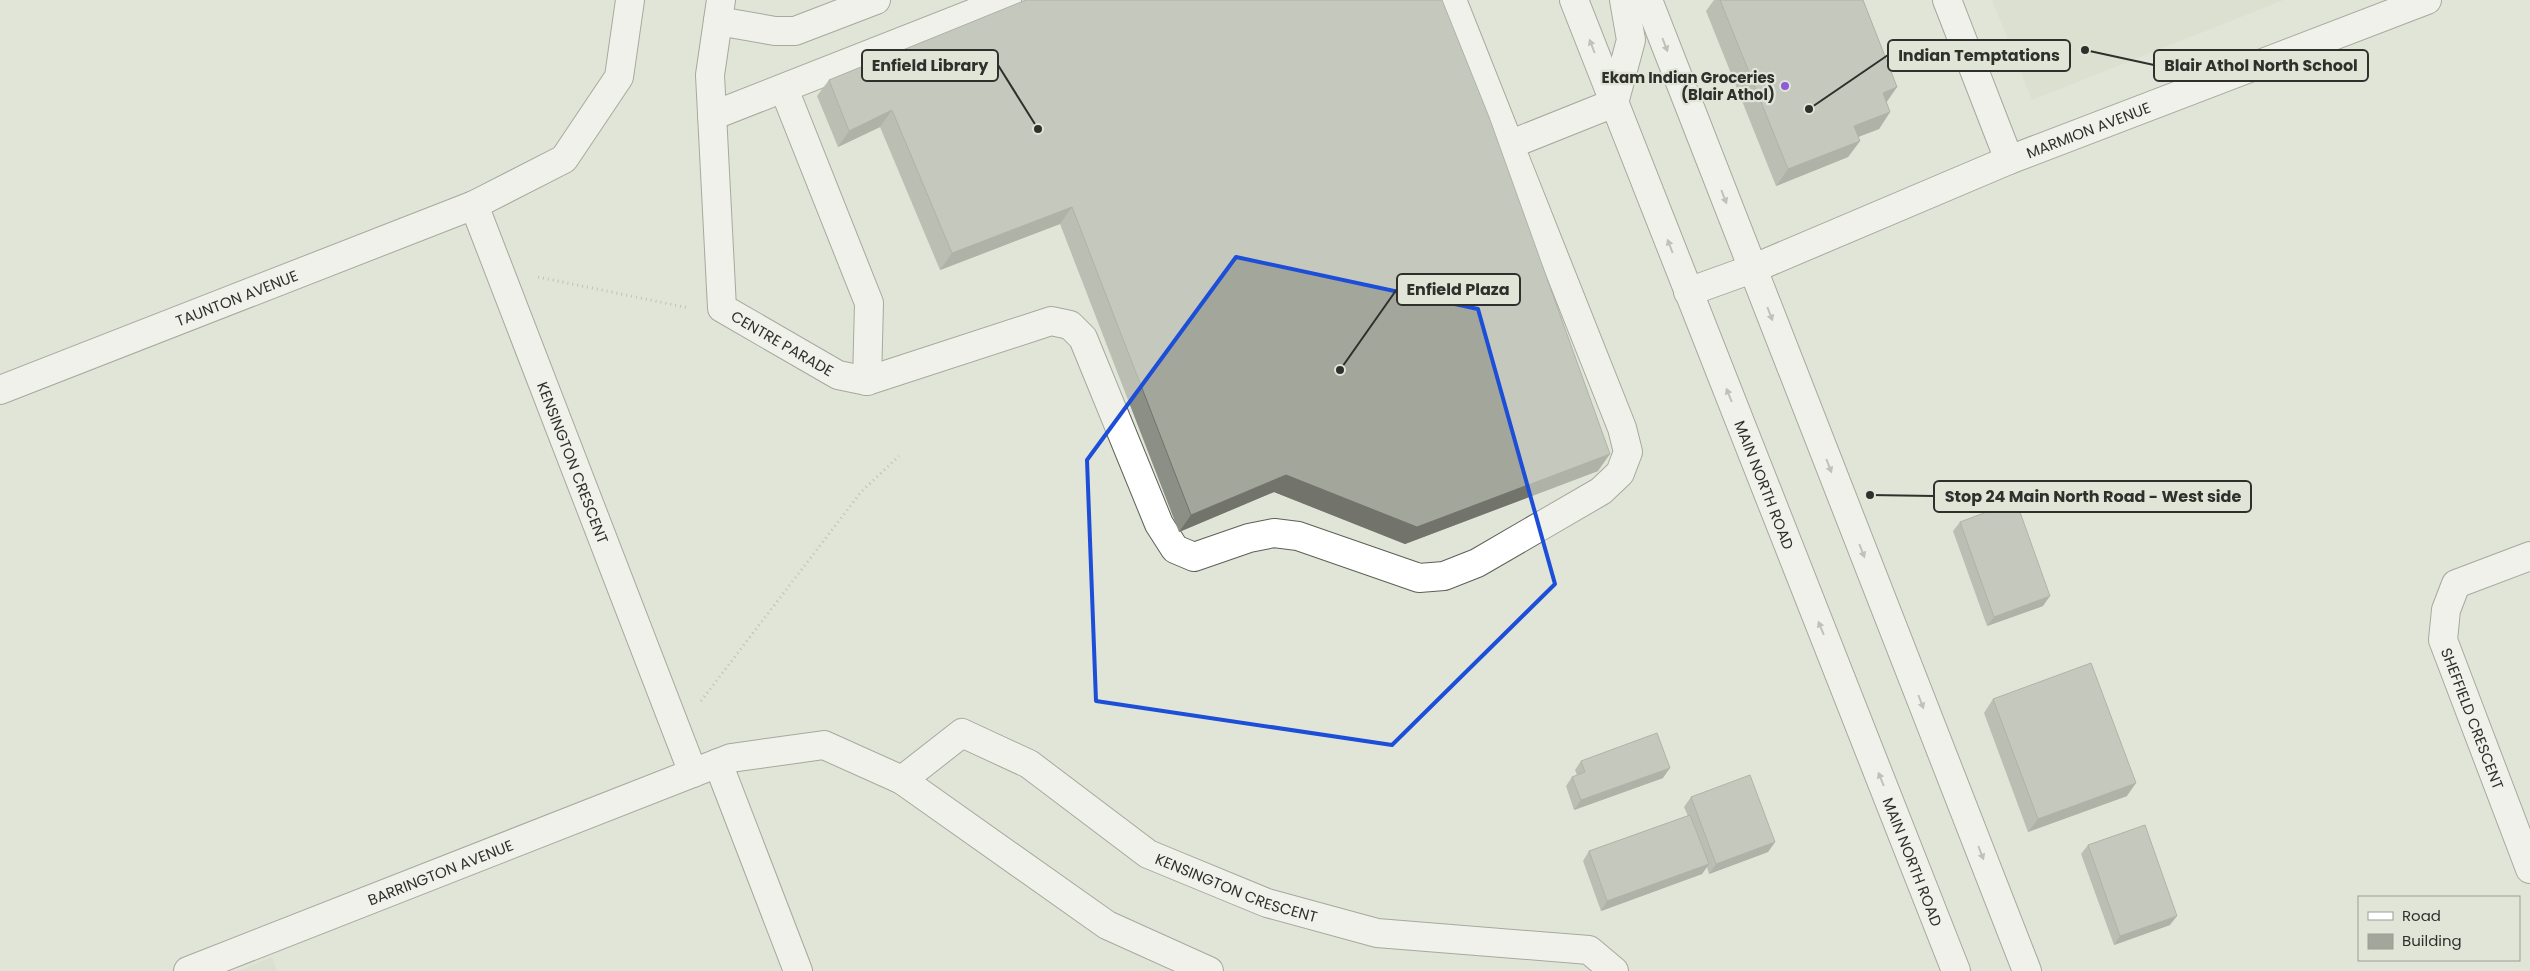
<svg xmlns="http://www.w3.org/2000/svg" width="2530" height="971" viewBox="0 0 2530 971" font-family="Poppins,sans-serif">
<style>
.built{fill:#d4d9c6}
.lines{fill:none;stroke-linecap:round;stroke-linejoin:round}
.minor-casing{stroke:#5d6055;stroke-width:30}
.highway-casing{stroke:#5d6055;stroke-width:30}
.path{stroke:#93968d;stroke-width:3;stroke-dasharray:1 4;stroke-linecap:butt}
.minor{stroke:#fff;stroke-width:28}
.highway{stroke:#fff;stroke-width:28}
.wall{fill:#8c8f85}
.shaded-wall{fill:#72746c}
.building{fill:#a3a69b;stroke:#72746c}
.oneway{fill:#979896}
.marked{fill:none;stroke:#1d4ed8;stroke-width:4;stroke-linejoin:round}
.poi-dot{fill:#8e5cd5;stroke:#e1e5d8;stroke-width:2}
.labels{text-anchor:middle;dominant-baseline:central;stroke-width:4.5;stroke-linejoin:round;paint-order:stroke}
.poi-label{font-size:15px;font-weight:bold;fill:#2f302c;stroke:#e1e5d8;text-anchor:end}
.street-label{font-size:15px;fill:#2f302c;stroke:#e1e5d8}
.leader{fill:none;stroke:#2f302c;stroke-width:2}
.callout-dot{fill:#2f302c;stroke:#e1e5d8;stroke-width:2}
.callout{fill:#e1e5d8;stroke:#2f302c;stroke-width:2}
.callout-label{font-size:16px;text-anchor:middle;font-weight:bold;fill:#2f302c}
</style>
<rect width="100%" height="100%" fill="#e1e5d8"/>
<g class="built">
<polygon points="1992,0 2284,0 2032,100"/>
<polygon points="272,957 277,971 238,971"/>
</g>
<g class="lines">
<g class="minor-casing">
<g id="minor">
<path id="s1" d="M721 0 710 75 722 308 838 375 867 381 1051 321 1070 325 1083 338 1159 524 1175 549 1194 557 1249 538 1274 533 1298 536 1419 578 1444 576 1477 563 1601 491 1620 473 1628 452 1622 428 1452 0"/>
<polyline points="1947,0 2009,160"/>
<polyline points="718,21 775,31 795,31 876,0"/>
<polyline points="784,89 869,303 867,381"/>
<polyline points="712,116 1007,0"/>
<polyline points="1509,145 1614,103"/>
<path id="s2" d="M474 205 693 773"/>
<path id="s3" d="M1752 269 2009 160 2427 0"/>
<path id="s4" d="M0 390 474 205 564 159 619 77 630 0"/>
<path id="s5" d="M2530 556 2456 584 2446 610 2443 640 2530 869"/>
<polyline points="718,763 798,971"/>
<path id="s6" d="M902 780 962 733 1029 764 1148 854 1267 903 1377 933 1589 950 1614 971"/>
<path id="s7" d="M188 971 731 758 824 745 902 780 1107 925 1209 971"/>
</g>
</g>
<g class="highway-casing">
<g id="highway">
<path id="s8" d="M1574 0 1956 971"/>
<polyline points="1648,0 2027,971"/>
<polyline points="1614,103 1631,40 1624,0"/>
<polyline points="1688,292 1752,269"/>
</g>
</g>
<g class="path">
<polyline points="538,277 689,308"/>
<polyline points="701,701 861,492 899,456"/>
</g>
<use href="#minor" class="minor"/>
<use href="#highway" class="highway"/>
</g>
<g class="wall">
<polygon points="1026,0 1598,471 1405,544 1274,492 1179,532 1060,224 940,270 880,127 838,147 817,96 829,80"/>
<polygon points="1714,0 1863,0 1897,87 1886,102 1890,112 1879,129 1858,137 1860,141 1848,157 1776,186 1706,11"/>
<polygon points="1960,522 2043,606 1987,626 1953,531"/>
<polygon points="1993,699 2127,796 2028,832 1984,713"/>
<polygon points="1581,761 1663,778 1574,810 1566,786 1572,777 1577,775 1575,770"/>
<polygon points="1691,797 1775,842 1768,852 1709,874 1707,867 1702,874 1601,911 1583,861 1589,851 1688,816 1684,807"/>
<polygon points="2088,845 2170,925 2114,945 2081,854"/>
</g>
<g class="shaded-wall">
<polygon points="1897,87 1886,103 1883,93"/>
<polygon points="892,110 880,127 838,147 849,131"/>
<polygon points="1890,112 1879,129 1842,143 1854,126"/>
<polygon points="1860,141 1848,157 1776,186 1788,169"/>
<polygon points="1072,207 1060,224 940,270 952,253"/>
<polygon points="1610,454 1598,471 1405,544 1274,492 1179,532 1191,515 1286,475"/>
<polygon points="2050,596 2043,606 1987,626 1994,617"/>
<polygon points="1670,768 1663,778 1574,810 1581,800"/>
<polygon points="2136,783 2127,796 2028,832 2038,819"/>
<polygon points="1775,842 1768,852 1709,874 1716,864"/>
<polygon points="1709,864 1702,874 1601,911 1607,901"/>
<polygon points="2177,916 2170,925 2114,945 2120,936"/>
</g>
<g class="building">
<polygon points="1026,0 1442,0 1489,117 1610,454 1417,527 1286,475 1191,515 1072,207 952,253 892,110 849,131 829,80"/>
<polygon points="1720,0 1863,0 1897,87 1883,93 1890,112 1854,126 1860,141 1788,169"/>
<polygon points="2016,501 2050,596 1994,617 1960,522"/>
<polygon points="2091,663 2136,783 2038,819 1993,699"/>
<polygon points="1657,733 1670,768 1581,800 1572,777 1585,772 1581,761"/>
<polygon points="1750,775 1775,842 1716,864 1691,797"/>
<polygon points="1690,815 1709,864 1607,901 1589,851"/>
<polygon points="2145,825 2177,916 2120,936 2088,845"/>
</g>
<defs><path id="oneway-solid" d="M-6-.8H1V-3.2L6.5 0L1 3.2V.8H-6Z" transform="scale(1.25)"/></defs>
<g class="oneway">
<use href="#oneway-solid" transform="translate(1665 45) rotate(69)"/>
<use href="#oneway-solid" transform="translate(1592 46) rotate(-111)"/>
<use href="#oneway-solid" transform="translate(1724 197) rotate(69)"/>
<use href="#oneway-solid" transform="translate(1670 246) rotate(-111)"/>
<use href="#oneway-solid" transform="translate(1770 314) rotate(69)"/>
<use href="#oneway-solid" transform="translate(1729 395) rotate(-112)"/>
<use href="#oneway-solid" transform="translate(1829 466) rotate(69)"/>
<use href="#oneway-solid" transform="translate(1862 551) rotate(69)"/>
<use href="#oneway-solid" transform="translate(1821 628) rotate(-112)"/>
<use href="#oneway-solid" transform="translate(1921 702) rotate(69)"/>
<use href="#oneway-solid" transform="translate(1881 779) rotate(-112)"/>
<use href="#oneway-solid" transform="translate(1981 853) rotate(69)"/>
</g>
<path d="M0 0H2530V971H0ZM1236 257 1478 309 1555 584 1392 745 1096 701 1087 460Z" fill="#e1e5d8" fill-opacity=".55" fill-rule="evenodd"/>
<path class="marked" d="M1236 257 1478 309 1555 584 1392 745 1096 701 1087 460Z"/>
<circle class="poi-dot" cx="1785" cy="86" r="5"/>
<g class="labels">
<g class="poi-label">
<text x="1775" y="77">Ekam Indian Groceries<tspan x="1775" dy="17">(Blair Athol)</tspan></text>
</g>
<g class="street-label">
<text stroke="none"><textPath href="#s3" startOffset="364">MARMION AVENUE</textPath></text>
<text stroke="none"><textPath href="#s4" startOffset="254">TAUNTON AVENUE</textPath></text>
<text stroke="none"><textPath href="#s1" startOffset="379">CENTRE PARADE</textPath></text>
<text stroke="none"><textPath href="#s2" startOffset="276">KENSINGTON CRESCENT</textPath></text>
<text stroke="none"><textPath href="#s8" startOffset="521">MAIN NORTH ROAD</textPath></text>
<text stroke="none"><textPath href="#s5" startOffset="221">SHEFFIELD CRESCENT</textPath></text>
<text stroke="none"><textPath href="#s8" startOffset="926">MAIN NORTH ROAD</textPath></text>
<text stroke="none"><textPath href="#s7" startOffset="271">BARRINGTON AVENUE</textPath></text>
<text stroke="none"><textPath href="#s6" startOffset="394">KENSINGTON CRESCENT</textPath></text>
</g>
</g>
<path class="leader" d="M1809 109L1888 55M2085 50L2154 65M1038 129L998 65M1340 370L1397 289M1870 495L1934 496"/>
<g class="callout-dot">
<circle cx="1809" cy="109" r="5"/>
<circle cx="2085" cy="50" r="5"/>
<circle cx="1038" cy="129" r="5"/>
<circle cx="1340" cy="370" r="5"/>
<circle cx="1870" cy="495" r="5"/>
</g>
<g class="callout">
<rect x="1888" y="40" width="182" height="31" rx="5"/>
<rect x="2154" y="50" width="214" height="31" rx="5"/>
<rect x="862" y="50" width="136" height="31" rx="5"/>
<rect x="1397" y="274" width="123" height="31" rx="5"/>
<rect x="1934" y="481" width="317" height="31" rx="5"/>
</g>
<g class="callout-label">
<text x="1979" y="61">Indian Temptations</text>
<text x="2261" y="71">Blair Athol North School</text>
<text x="930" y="71">Enfield Library</text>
<text x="1458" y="295">Enfield Plaza</text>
<text x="2093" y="502">Stop 24 Main North Road - West side</text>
</g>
<rect x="2358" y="896" width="162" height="65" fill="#e1e5d8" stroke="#9a9d93"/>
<rect x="2368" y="912" width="25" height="8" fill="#ffffff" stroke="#9a9d93"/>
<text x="2402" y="921" font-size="15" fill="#2f302c">Road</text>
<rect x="2368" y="934" width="25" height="15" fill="#a3a69b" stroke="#9a9d93"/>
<text x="2402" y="946" font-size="15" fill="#2f302c">Building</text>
</svg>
